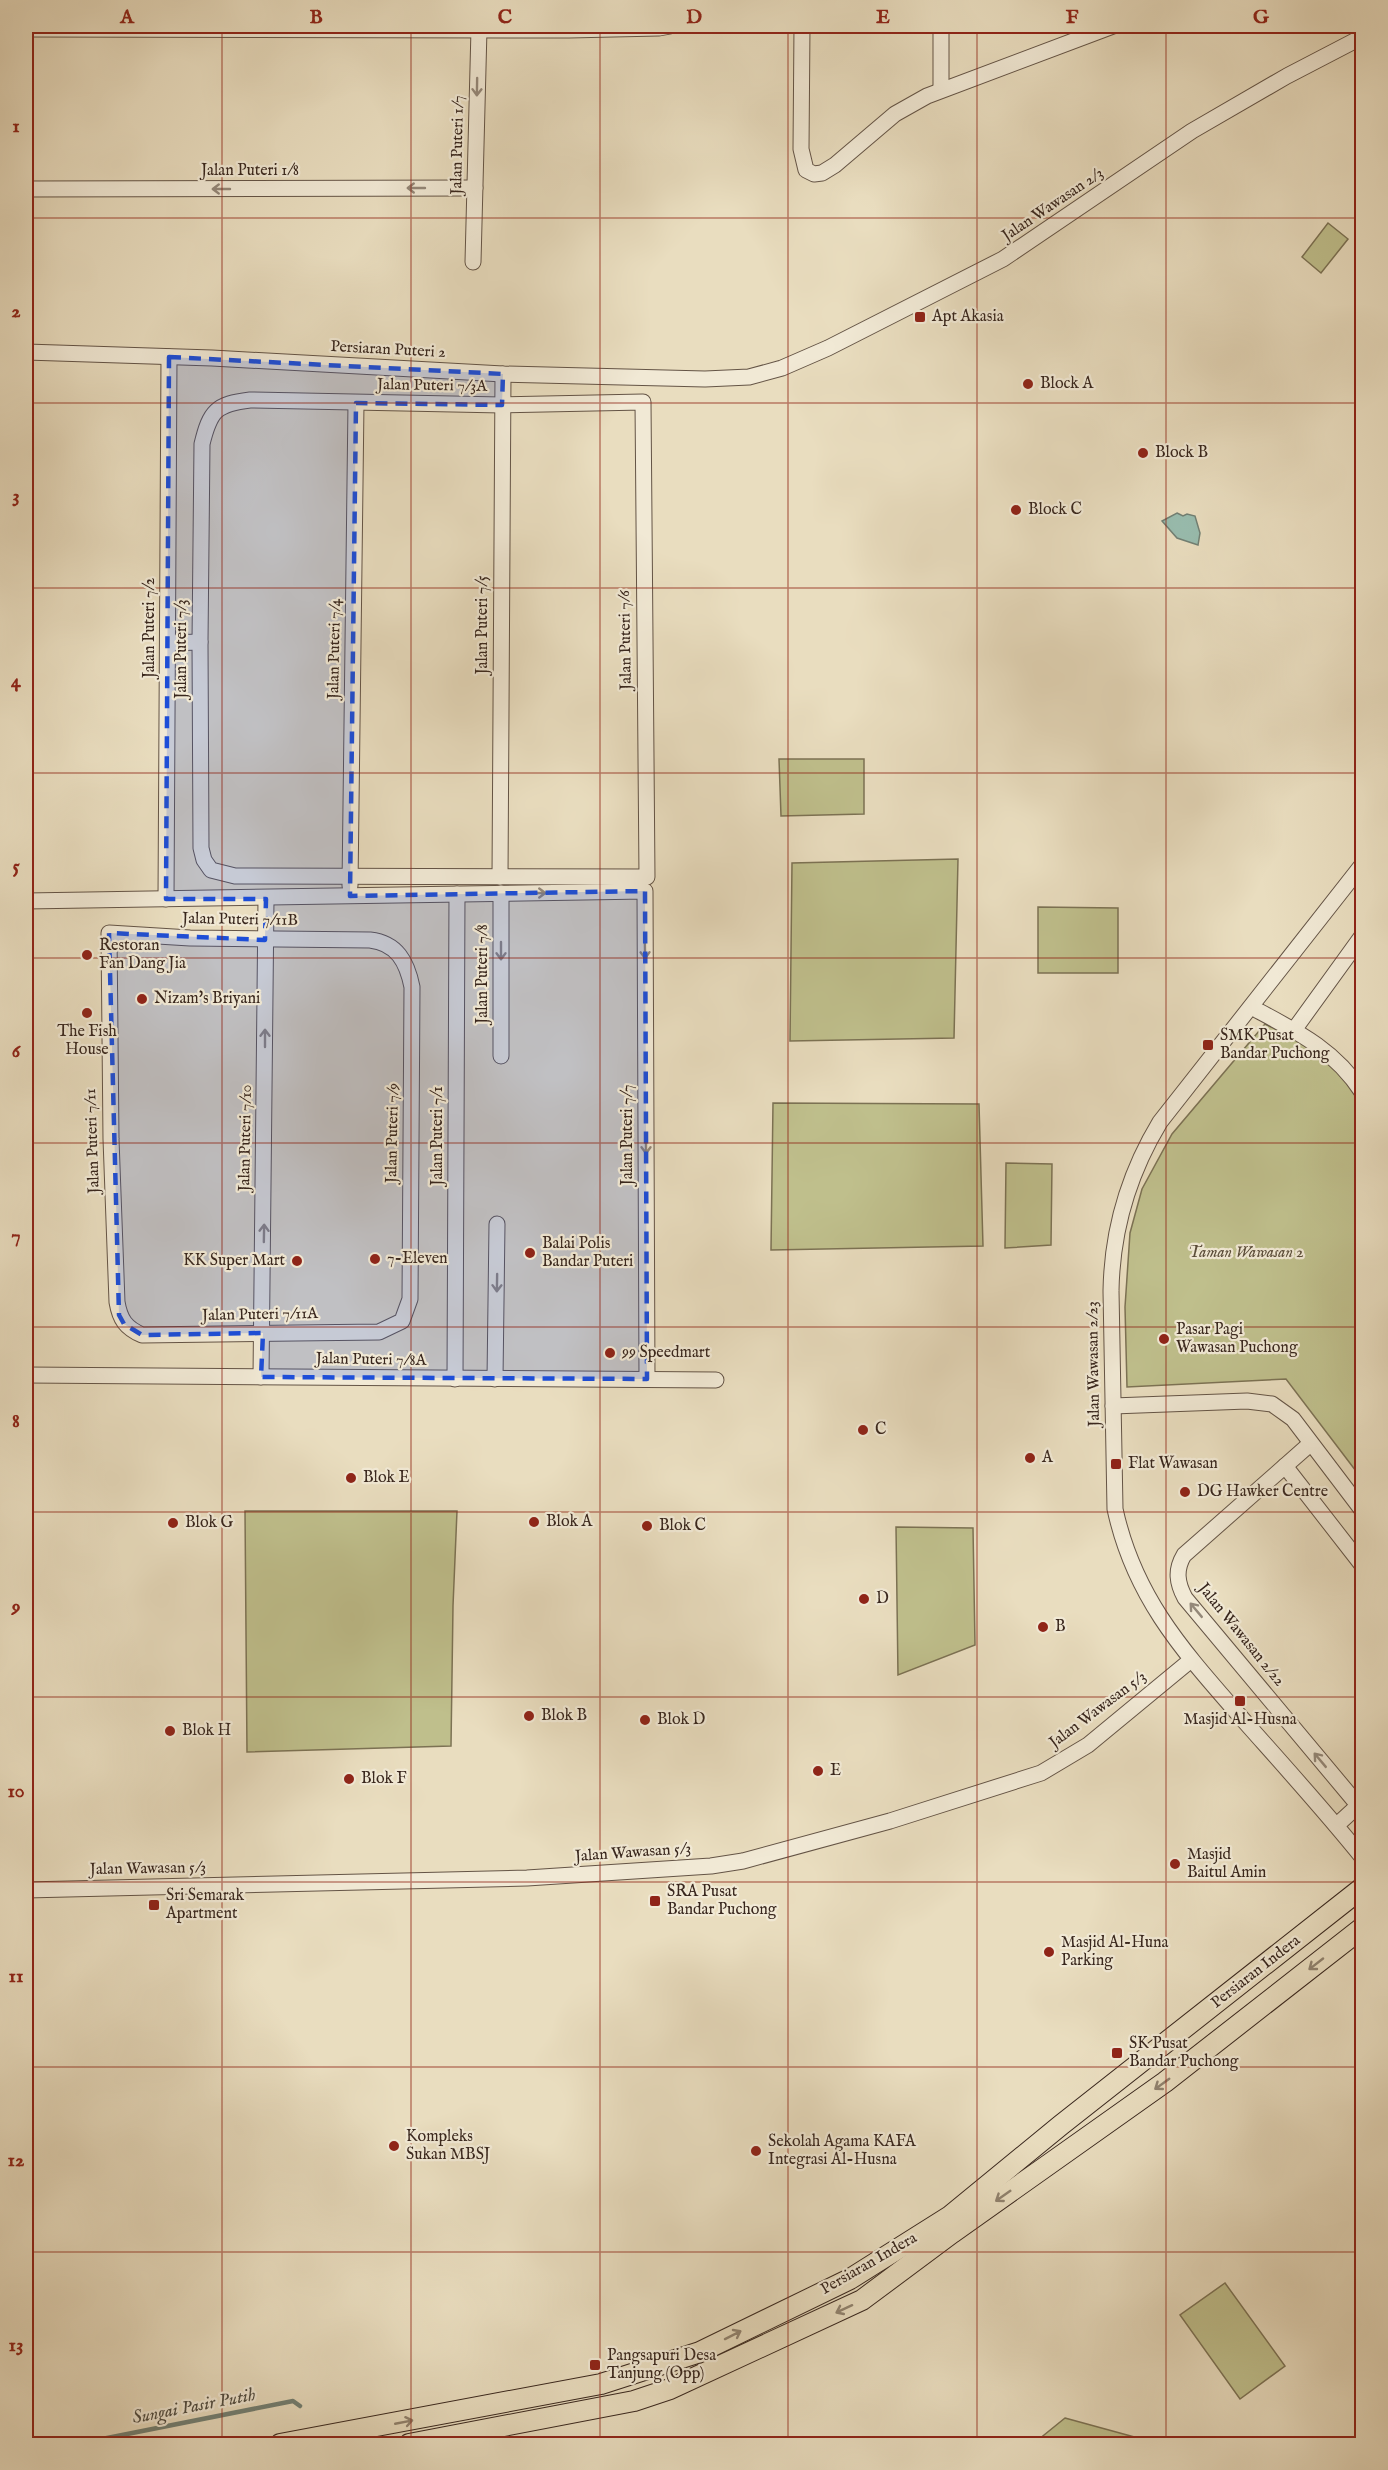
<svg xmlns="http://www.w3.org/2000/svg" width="1388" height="2470" viewBox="0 0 1388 2470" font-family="'IM FELL English',serif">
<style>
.green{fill:#bfbf8c;stroke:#7c7254;stroke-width:1.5}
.water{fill:#98bcae;stroke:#728074;stroke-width:1.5}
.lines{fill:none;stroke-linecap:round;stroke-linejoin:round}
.stream{stroke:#728074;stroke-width:4.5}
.minor-casing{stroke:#645446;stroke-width:17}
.major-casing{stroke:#38261d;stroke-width:22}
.minor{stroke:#f1e9d5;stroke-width:15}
.major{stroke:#e9ddbf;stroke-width:20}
.oneway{stroke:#948879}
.oneway2{stroke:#90826e}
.marked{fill:#1d4ed8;fill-opacity:0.2;stroke:#1d4ed8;stroke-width:4.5;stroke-dasharray:12 8;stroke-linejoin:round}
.grid{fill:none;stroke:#8f2418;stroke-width:1.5;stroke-opacity:0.55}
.poi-dot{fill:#8f2418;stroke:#f1e9d5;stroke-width:2}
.labels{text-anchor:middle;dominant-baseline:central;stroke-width:4.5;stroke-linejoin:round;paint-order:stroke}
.street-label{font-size:16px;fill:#38261d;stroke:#f1e9d5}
.poi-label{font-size:16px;fill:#38261d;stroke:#f1e9d5;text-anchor:start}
.park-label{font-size:16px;font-style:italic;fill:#5a4c39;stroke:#f1e9d5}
.water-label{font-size:18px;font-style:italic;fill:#504c41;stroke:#f1e9d5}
.neatline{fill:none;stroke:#8f2418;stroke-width:2}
.grid-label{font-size:20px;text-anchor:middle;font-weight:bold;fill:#8f2418}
</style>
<rect width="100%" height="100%" fill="#e9ddbf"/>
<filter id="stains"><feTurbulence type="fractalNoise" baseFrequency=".00333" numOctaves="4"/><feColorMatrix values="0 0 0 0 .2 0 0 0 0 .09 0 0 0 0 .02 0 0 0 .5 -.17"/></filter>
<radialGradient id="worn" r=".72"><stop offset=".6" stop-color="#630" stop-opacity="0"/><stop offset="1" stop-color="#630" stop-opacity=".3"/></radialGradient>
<g class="green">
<polygon points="1328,223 1348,239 1321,273 1302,257"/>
<polygon points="779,759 864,759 864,814 781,816"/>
<polygon points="958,859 954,1038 790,1041 792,863"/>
<polygon points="1038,907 1118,908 1118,973 1038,973"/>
<polygon points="1265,1024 1316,1049 1346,1077 1362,1107 1362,1479 1286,1379 1127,1387 1125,1307 1130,1233 1142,1189 1172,1134"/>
<polygon points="773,1103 979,1104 983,1246 771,1250"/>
<polygon points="1006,1163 1052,1164 1051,1245 1005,1248"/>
<polygon points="245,1511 457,1511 453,1606 451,1746 247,1752"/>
<polygon points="896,1527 973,1528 975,1645 898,1675"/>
<polygon points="1225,2283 1285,2366 1240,2399 1180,2315"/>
<polygon points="1065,2418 1160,2444 1033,2444"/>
</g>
<polygon class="water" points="1177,513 1183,516 1187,514 1195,516 1200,533 1198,545 1177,538 1162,521"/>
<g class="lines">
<polyline class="stream" points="92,2441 293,2401 300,2406"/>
<g class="minor-casing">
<g id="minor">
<polyline points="802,26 801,149 806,170 814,174 822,173 835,165 895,114 927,96 1113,26"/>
<polyline points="26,29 569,30 659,28 670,26"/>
<polyline points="941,90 941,26"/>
<polyline points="26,189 475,188"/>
<polyline points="473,262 479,29"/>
<polyline points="26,352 212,358 503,374 705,379 749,377 782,368 828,348 1003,259 1192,131 1287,76 1362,37"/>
<path d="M250 400 502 405 643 402 647 877 235 876 211 870 204 860 201 848 200 642 202 444C210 411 216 404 250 400Z"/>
<polyline points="168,643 200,642"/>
<path d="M1362 865 1160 1122C1128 1175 1112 1229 1111 1291L1115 1509C1135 1601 1187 1655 1246 1723 1285 1767 1325 1811 1362 1857"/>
<polyline points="500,877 503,374"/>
<polyline points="350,886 356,403"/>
<polyline points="501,893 501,1056"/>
<polyline points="166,899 169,357"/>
<polyline points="26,901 645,891 647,1379"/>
<path d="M109 933 190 938 370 940C397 943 407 962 412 987L410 1299 402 1321 379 1332 142 1335C126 1328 120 1320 117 1302L111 1139Z"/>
<path d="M1251 1007C1296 1031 1334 1049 1362 1092"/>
<polyline points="1294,1030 1362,936"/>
<polyline points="26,1375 716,1380"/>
<polyline points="261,1377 266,899"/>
<polyline points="455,1379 457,894"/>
<polyline points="495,1379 497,1224"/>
<polyline points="1113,1406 1247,1401 1272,1404 1293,1419 1362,1510"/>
<path d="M1310 1444 1184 1555C1175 1570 1177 1583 1185 1598L1358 1805"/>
<polyline points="1285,1466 1362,1565"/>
<polyline points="1337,1825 1362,1802"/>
<polyline points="26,1890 527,1878 711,1866 743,1861 890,1821 1041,1773 1088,1745 1191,1660"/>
<polyline points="365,2429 369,2444"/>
</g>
</g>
<g class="major-casing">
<g id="major">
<polyline points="280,2444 601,2384 700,2352 850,2279 950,2216 1061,2125 1362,1888"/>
<polyline points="409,2444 634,2401 670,2389 862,2300 952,2233 1165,2082 1362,1928"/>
</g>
</g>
<use href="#minor" class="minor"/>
<use href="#major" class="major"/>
</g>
<defs><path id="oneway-shaft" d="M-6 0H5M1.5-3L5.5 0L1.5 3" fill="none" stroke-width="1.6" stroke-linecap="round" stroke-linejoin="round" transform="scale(1.5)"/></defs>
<g class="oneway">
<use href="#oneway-shaft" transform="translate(477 87) rotate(91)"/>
<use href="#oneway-shaft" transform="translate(416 188) rotate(180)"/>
<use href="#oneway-shaft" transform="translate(221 189) rotate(180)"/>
<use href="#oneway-shaft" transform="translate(537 893)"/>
<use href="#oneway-shaft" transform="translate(645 950) rotate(89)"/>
<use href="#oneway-shaft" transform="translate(501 951) rotate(90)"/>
<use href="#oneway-shaft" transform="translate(265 1038) rotate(-90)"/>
<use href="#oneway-shaft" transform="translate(646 1145) rotate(90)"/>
<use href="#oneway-shaft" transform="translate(264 1233) rotate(-89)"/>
<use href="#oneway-shaft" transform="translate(497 1283) rotate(91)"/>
<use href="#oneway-shaft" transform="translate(1196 1610) rotate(-130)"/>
<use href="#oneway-shaft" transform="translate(1320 1760) rotate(-130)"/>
</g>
<g class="oneway2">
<use href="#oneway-shaft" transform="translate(1316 1964) rotate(142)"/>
<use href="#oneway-shaft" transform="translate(1162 2084) rotate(144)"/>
<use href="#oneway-shaft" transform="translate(1003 2196) rotate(145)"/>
<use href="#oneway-shaft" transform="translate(844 2309) rotate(155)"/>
<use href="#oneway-shaft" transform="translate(733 2335) rotate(-27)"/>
<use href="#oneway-shaft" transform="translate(404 2422) rotate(-11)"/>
</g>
<path class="marked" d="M169 357 503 374 502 405 356 403 350 896 645 891 647 1379 261 1377 263 1333 142 1335 124 1324 119 1315 109 933 265 940 266 899H166Z"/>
<path class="grid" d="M222 26V2444M411 26V2444M600 26V2444M788 26V2444M977 26V2444M1166 26V2444M26 218H1362M26 403H1362M26 588H1362M26 773H1362M26 958H1362M26 1143H1362M26 1327H1362M26 1512H1362M26 1697H1362M26 1882H1362M26 2067H1362M26 2252H1362"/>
<g class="poi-dot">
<rect x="914" y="311" width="12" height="12" rx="3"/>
<circle cx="1028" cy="384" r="6"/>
<circle cx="1143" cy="453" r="6"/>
<circle cx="1016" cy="510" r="6"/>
<circle cx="87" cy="955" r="6"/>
<circle cx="142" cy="999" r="6"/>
<circle cx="87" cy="1013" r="6"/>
<rect x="1202" y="1039" width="12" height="12" rx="3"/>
<circle cx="530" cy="1253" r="6"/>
<circle cx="375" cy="1259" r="6"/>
<circle cx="297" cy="1261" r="6"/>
<circle cx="1164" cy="1339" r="6"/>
<circle cx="610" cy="1353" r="6"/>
<circle cx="863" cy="1430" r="6"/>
<circle cx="1030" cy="1458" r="6"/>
<rect x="1110" y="1458" width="12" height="12" rx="3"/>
<circle cx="351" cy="1478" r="6"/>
<circle cx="1185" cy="1492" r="6"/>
<circle cx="534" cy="1522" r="6"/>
<circle cx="173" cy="1523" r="6"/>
<circle cx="647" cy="1526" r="6"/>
<circle cx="864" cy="1599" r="6"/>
<circle cx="1043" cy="1627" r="6"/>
<rect x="1234" y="1695" width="12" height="12" rx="3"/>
<circle cx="529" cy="1716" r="6"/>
<circle cx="645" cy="1720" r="6"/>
<circle cx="170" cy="1731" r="6"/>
<circle cx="818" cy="1771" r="6"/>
<circle cx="349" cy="1779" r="6"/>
<circle cx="1175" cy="1864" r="6"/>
<rect x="649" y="1895" width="12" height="12" rx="3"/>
<rect x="148" y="1899" width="12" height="12" rx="3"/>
<circle cx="1049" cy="1952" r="6"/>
<rect x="1111" y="2047" width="12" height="12" rx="3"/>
<circle cx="394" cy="2146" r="6"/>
<circle cx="756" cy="2151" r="6"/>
<rect x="589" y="2359" width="12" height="12" rx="3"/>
</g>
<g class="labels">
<g class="street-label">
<text transform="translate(458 145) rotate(-89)">Jalan Puteri 1/7</text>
<text x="250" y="171">Jalan Puteri 1/8</text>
<text transform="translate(1053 205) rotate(-34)">Jalan Wawasan 2/3</text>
<text transform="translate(388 350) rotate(3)">Persiaran Puteri 2</text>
<text transform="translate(432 386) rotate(1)">Jalan Puteri 7/3A</text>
<text transform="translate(483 625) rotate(-90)">Jalan Puteri 7/5</text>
<text transform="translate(150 628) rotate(-90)">Jalan Puteri 7/2</text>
<text transform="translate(626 640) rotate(-91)">Jalan Puteri 7/6</text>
<text transform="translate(182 649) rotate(-90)">Jalan Puteri 7/3</text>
<text transform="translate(335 649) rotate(-89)">Jalan Puteri 7/4</text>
<text transform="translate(240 920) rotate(1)">Jalan Puteri 7/11B</text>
<text transform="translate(483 974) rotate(-90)">Jalan Puteri 7/8</text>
<text transform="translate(393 1133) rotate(-89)">Jalan Puteri 7/9</text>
<text transform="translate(628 1135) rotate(-90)">Jalan Puteri 7/7</text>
<text transform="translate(438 1136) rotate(-90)">Jalan Puteri 7/1</text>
<text transform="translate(246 1138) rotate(-89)">Jalan Puteri 7/10</text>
<text transform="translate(93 1141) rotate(-92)">Jalan Puteri 7/11</text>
<text transform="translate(260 1315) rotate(-1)">Jalan Puteri 7/11A</text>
<text transform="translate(371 1360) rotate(1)">Jalan Puteri 7/8A</text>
<text transform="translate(1094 1364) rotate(-91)">Jalan Wawasan 2/23</text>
<text transform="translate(1241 1635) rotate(51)">Jalan Wawasan 2/22</text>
<text transform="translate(1098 1710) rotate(-37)">Jalan Wawasan 5/3</text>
<text transform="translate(633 1853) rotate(-4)">Jalan Wawasan 5/3</text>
<text transform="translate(148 1869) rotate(-1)">Jalan Wawasan 5/3</text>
<text transform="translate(1256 1972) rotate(-38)">Persiaran Indera</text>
<text transform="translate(869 2264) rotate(-30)">Persiaran Indera</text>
</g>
<g class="poi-label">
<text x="932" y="317">Apt Akasia</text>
<text x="1040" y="384">Block A</text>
<text x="1155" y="453">Block B</text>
<text x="1028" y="510">Block C</text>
<text x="99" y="946">Restoran<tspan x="99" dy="18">Fan Dang Jia</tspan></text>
<text x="154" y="999">Nizam's Briyani</text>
<text x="87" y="1032" text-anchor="middle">The Fish<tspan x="87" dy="18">House</tspan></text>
<text x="1220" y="1036">SMK Pusat<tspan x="1220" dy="18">Bandar Puchong</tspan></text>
<text x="542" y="1244">Balai Polis<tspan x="542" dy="18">Bandar Puteri</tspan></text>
<text x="387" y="1259">7-Eleven</text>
<text x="285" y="1261" text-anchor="end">KK Super Mart</text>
<text x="1176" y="1330">Pasar Pagi<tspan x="1176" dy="18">Wawasan Puchong</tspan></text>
<text x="622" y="1353">99 Speedmart</text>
<text x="875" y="1430">C</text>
<text x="1042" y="1458">A</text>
<text x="1128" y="1464">Flat Wawasan</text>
<text x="363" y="1478">Blok E</text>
<text x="1197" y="1492">DG Hawker Centre</text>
<text x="546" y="1522">Blok A</text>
<text x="185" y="1523">Blok G</text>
<text x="659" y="1526">Blok C</text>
<text x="876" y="1599">D</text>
<text x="1055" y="1627">B</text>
<text x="541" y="1716">Blok B</text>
<text x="657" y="1720">Blok D</text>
<text x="1240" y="1720" text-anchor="middle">Masjid Al-Husna</text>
<text x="182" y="1731">Blok H</text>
<text x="830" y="1771">E</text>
<text x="361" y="1779">Blok F</text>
<text x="1187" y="1855">Masjid<tspan x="1187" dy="18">Baitul Amin</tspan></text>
<text x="667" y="1892">SRA Pusat<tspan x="667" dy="18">Bandar Puchong</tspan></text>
<text x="166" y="1896">Sri Semarak<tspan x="166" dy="18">Apartment</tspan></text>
<text x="1061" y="1943">Masjid Al-Huna<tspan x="1061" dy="18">Parking</tspan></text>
<text x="1129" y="2044">SK Pusat<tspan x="1129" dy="18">Bandar Puchong</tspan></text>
<text x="406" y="2137">Kompleks<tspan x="406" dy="18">Sukan MBSJ</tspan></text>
<text x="768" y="2142">Sekolah Agama KAFA<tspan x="768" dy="18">Integrasi Al-Husna</tspan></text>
<text x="607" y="2356">Pangsapuri Desa<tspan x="607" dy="18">Tanjung (Opp)</tspan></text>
</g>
<g class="park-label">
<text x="1246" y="1253">Taman Wawasan 2</text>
</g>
<g class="water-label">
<text transform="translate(194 2407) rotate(-11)">Sungai Pasir Putih</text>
</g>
</g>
<rect width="1388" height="2470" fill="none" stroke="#e9ddbf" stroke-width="66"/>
<rect x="33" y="33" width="1322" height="2404" class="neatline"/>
<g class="grid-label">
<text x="127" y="23">A</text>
<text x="316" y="23">B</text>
<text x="505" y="23">C</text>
<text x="694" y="23">D</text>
<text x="883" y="23">E</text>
<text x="1072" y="23">F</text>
<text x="1261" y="23">G</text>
<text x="16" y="132">1</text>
<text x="16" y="317">2</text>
<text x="16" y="502">3</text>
<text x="16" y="687">4</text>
<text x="16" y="872">5</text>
<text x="16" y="1057">6</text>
<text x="16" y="1242">7</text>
<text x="16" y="1427">8</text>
<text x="16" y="1612">9</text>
<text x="16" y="1797">10</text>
<text x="16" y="1982">11</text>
<text x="16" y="2166">12</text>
<text x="16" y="2351">13</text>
</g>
<rect width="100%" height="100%" filter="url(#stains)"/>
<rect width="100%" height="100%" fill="url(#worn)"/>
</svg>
